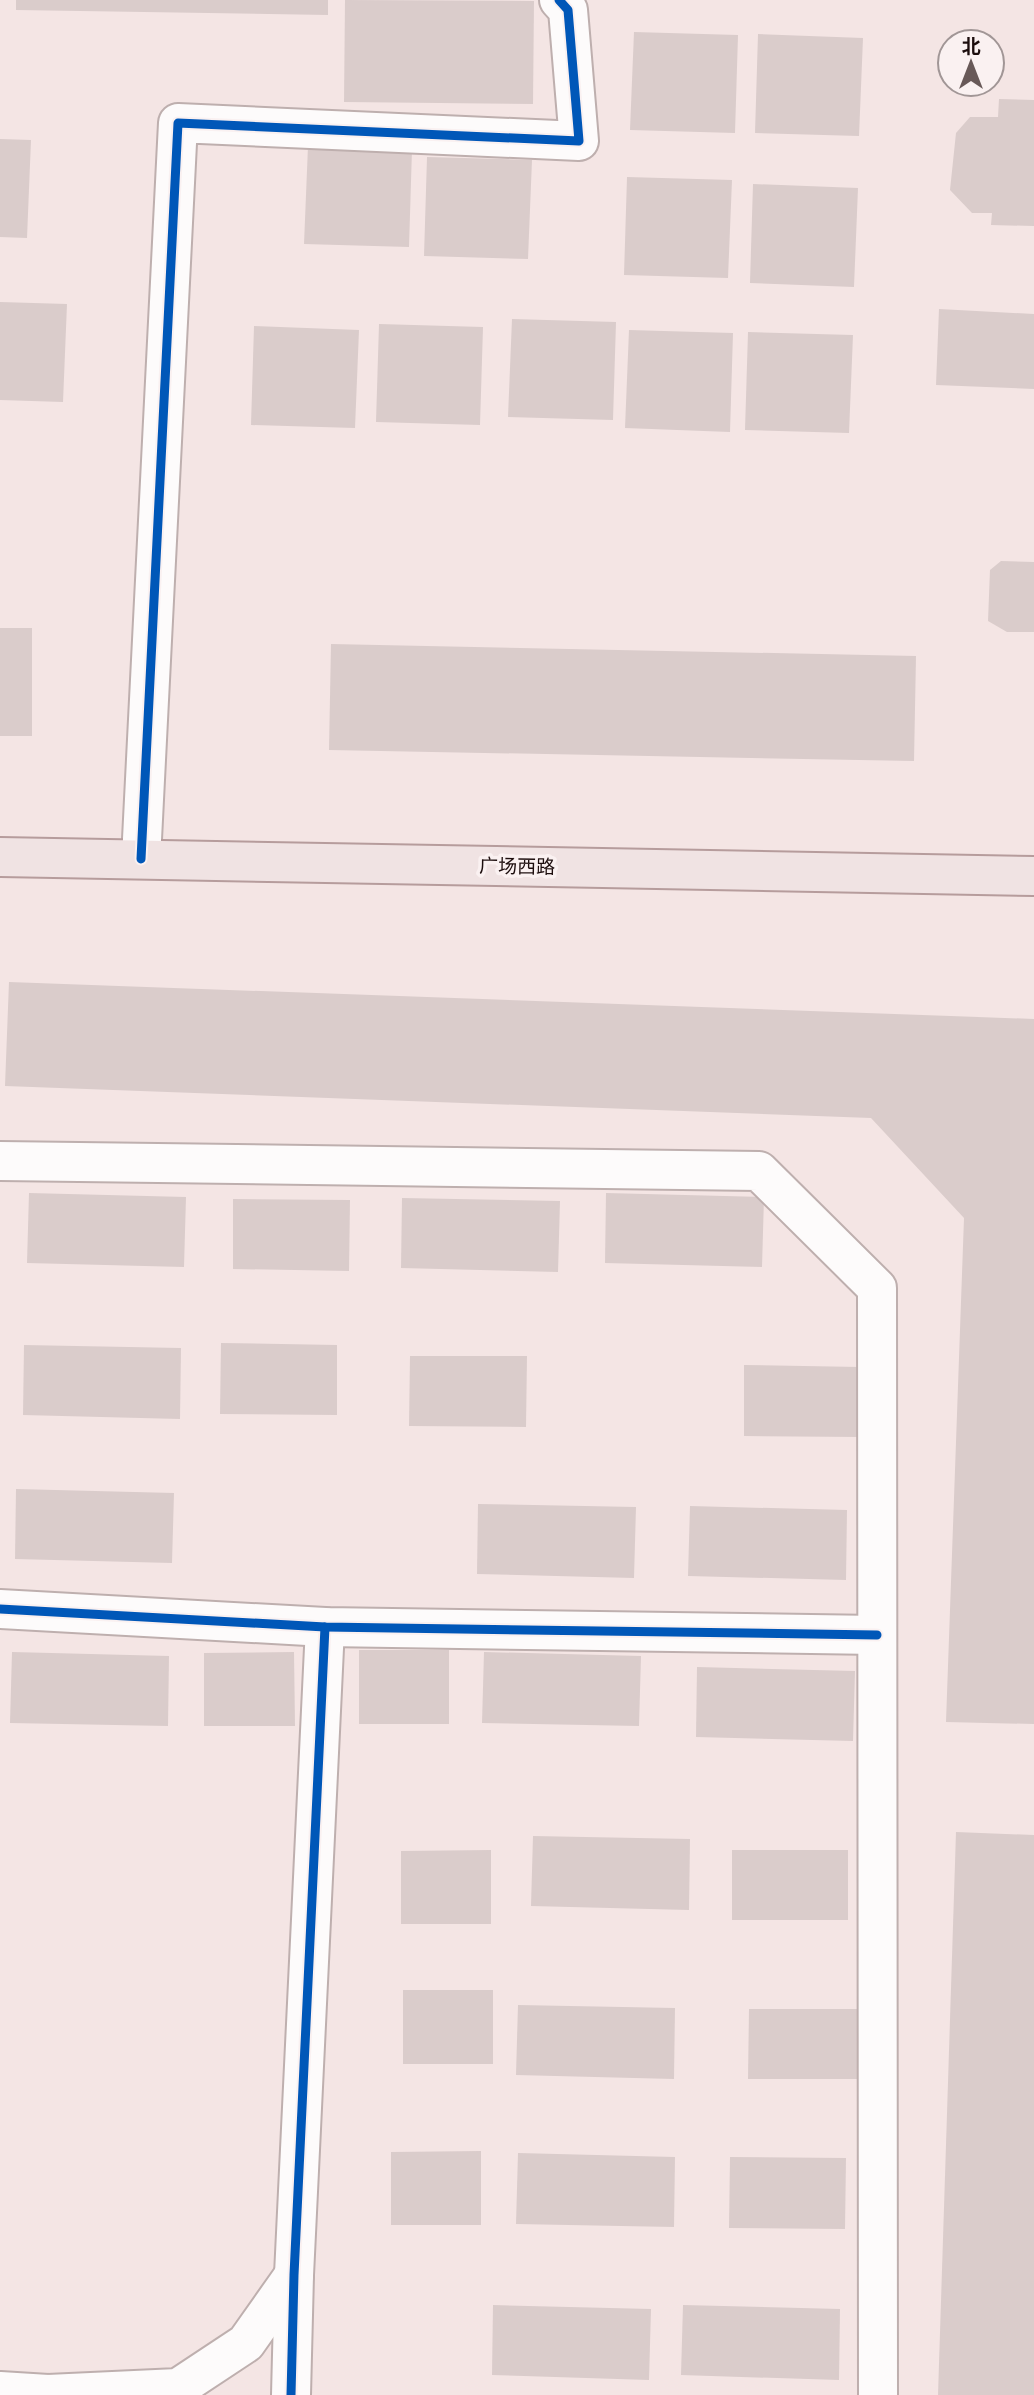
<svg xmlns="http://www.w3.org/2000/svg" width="1034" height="2395" viewBox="0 0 1034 2395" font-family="'DejaVu Sans','Noto Sans SC',sans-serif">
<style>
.building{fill:#dacccb}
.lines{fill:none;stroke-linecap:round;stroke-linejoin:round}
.minor-casing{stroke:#beafae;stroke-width:42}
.major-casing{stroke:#b69c9c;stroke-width:42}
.minor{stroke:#fdfbfb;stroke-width:38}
.major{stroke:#f0e3e3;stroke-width:38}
.cycleway-casing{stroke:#faf1f1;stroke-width:13}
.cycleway{stroke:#0057b8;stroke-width:9}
.labels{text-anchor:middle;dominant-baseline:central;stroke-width:7;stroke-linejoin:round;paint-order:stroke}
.street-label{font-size:19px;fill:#1c0d0d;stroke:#faf1f1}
</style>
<rect width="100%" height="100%" fill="#f4e5e4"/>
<g class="building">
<polygon points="16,0 328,0 328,15 16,10"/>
<polygon points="345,0 534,1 533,104 344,102"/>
<polygon points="634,32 738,35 735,133 630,130"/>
<polygon points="758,34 863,38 859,136 755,133"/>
<polygon points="999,99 1034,100 1034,226 991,225 992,213 972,213 950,190 956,133 970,117 998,117"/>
<polygon points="0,139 31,140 27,238 0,237"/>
<polygon points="308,146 412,149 409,247 304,244"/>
<polygon points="427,157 532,160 528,259 424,256"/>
<polygon points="627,177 732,180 728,278 624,275"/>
<polygon points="753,184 858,188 854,287 750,283"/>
<polygon points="0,302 67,304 63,402 0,400"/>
<polygon points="939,309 1034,314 1034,389 936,385"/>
<polygon points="512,319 616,322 613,420 508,417"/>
<polygon points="379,324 483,327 480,425 376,422"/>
<polygon points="254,326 359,330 355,428 251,425"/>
<polygon points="629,330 733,333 730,432 625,428"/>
<polygon points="748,332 853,335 849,433 745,430"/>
<polygon points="1001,561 1034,562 1034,632 1007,632 988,621 990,570"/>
<rect x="0" y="628" width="32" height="108"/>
<polygon points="331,644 916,656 914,761 329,750"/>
<polygon points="9,982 1034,1019 1034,1724 946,1722 964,1218 871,1118 5,1086"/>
<polygon points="29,1193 186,1197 184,1267 27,1263"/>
<polygon points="606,1193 764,1197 762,1267 605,1263"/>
<polygon points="402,1198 560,1201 558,1272 401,1268"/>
<polygon points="233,1199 350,1200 349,1271 233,1269"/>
<polygon points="221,1343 337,1345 337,1415 220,1414"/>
<polygon points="24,1345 181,1348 180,1419 23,1415"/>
<polygon points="410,1356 527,1356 526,1427 409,1426"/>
<polygon points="744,1365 860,1367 860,1437 744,1436"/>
<polygon points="16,1489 174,1493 172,1563 15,1559"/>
<polygon points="478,1504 636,1507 634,1578 477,1574"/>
<polygon points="690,1506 847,1510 846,1580 688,1576"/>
<rect x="359" y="1650" width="90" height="74"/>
<polygon points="12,1652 169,1656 168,1726 10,1723"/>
<polygon points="294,1652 295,1726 204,1726 204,1653"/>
<polygon points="484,1652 641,1656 639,1726 482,1723"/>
<polygon points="697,1667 855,1671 853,1741 696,1737"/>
<polygon points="956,1832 1034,1835 1034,2395 938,2395"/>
<polygon points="533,1836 690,1839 689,1910 531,1906"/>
<polygon points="491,1850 491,1924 401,1924 401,1851"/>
<rect x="732" y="1850" width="116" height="70"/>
<rect x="403" y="1990" width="90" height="74"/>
<polygon points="518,2005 675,2008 674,2079 516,2075"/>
<polygon points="749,2009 866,2009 865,2079 748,2079"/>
<polygon points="481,2151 481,2225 391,2225 391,2152"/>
<polygon points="518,2153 675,2157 674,2227 516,2224"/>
<polygon points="730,2157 846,2158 845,2229 729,2228"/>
<polygon points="493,2305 651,2309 649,2380 492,2375"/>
<polygon points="683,2305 840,2309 839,2380 681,2375"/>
</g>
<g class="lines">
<g class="minor-casing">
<g id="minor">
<polyline points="141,859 178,123 579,141 568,10 559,0"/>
<polyline points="0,1161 759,1171 877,1288 878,2395"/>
<polyline points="0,1609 325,1627 877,1635"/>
<polyline points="0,2391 48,2394 178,2388 246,2343 294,2275"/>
<polyline points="291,2395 294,2275 325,1627"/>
</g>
</g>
<g class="major-casing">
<polyline id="major" points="0,857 1034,876"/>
</g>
<use href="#minor" class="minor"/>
<use href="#major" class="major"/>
<g class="cycleway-casing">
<g id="cycleway">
<polyline points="141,859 178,123 579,141 568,10 559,0"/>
<polyline points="0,1609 325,1627 877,1635"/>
<polyline points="291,2395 294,2275 325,1627"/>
</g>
</g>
<use href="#cycleway" class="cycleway"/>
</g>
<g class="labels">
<g class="street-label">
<text transform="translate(517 866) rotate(1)">广场西路</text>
</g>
</g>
<g transform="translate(971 63)"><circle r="33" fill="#faf1f1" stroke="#a19696" stroke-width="2"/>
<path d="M0-5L12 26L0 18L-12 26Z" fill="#685958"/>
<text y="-10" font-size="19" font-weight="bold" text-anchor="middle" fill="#1c0d0d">北</text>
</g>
</svg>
